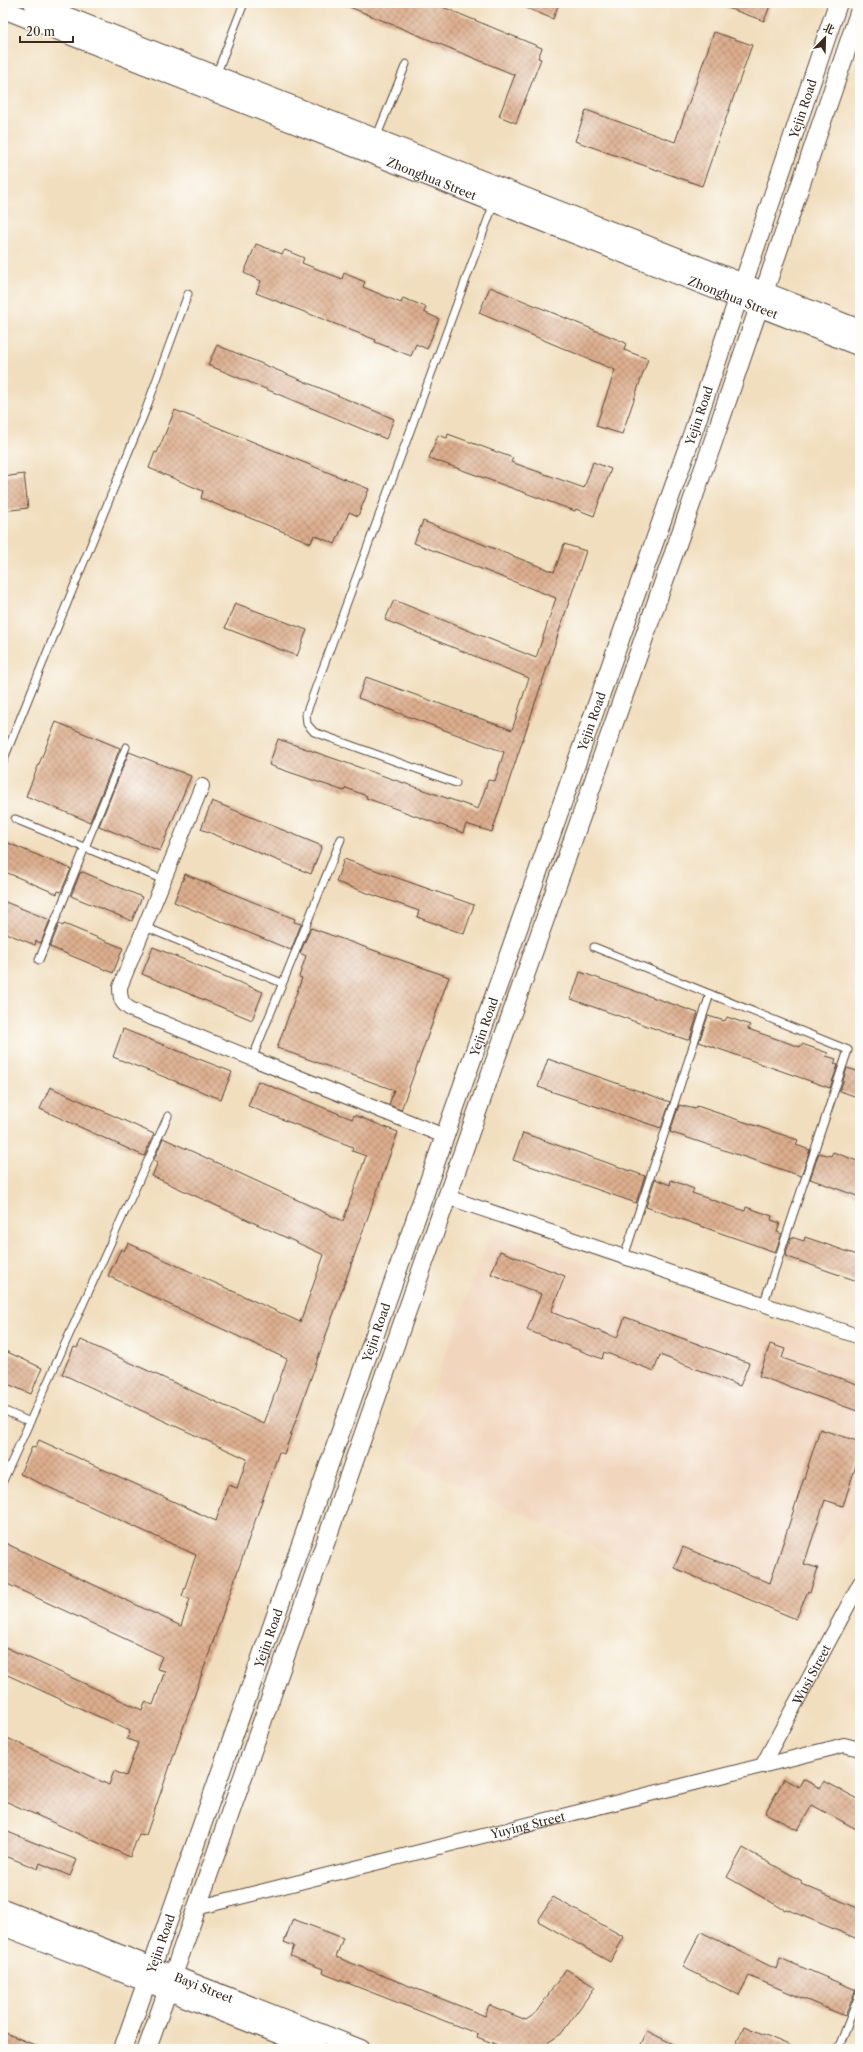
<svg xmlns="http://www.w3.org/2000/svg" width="863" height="2052" viewBox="0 0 863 2052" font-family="'Libre Caslon Text','Noto Serif SC',serif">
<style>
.built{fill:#f1d5bd}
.building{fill:url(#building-cross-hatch)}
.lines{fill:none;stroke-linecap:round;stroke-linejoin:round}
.service-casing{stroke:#564536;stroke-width:9}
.minor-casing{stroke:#564536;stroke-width:16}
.tertiary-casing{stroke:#564536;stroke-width:20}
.service{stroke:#fff;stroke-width:7}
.minor{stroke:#fff;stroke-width:14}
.tertiary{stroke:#fff;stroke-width:18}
.labels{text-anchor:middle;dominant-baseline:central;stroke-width:4;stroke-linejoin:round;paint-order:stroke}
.street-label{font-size:12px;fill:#3b2a1e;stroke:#fdfcf7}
</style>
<defs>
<pattern id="building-cross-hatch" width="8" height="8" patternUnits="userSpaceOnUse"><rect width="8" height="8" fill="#ddae8e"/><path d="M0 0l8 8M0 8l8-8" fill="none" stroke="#b48e73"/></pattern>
</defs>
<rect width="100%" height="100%" fill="#fdfcf7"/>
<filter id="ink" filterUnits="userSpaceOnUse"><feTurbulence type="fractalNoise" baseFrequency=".025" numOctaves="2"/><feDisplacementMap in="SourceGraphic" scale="8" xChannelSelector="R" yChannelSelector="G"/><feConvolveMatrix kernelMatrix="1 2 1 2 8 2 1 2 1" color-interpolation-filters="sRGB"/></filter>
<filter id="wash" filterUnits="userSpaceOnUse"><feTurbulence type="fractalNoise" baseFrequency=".012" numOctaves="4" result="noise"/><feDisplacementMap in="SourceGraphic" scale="16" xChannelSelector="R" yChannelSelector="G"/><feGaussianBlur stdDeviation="0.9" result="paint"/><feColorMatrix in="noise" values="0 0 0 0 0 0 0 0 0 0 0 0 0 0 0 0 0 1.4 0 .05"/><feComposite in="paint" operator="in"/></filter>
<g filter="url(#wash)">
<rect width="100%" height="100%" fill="#f1debe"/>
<polygon class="built" points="491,1232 860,1354 860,1510 796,1619 672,1567 665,1581 407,1460"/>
<g id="blocks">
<g class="building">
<polygon points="340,3 433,3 542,48 538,58 541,59 516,123 499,116 515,75"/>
<polygon points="515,3 559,3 553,19"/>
<polygon points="721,3 771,3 764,21 720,5"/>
<polygon points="714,32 752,45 702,186 575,141 586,110 675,142"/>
<polygon points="256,244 282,254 285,250 304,258 302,263 342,279 344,273 365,282 363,287 401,303 403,298 426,307 424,312 439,319 427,349 416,344 411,356 375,342 376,340 256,293 261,281 244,273"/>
<polygon points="490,287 626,343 624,350 648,359 622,434 596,426 615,370 479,313"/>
<polygon points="217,345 394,419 386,439 208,365"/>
<polygon points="175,410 369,489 358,516 349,512 335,544 314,535 311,543 201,498 203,491 149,468 155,452 157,453"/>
<polygon points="448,434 513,458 511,462 584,488 593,462 611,469 594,516 576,509 575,511 429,458 438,435 447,438"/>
<polygon points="24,474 28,508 3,511 3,477"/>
<polygon points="423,521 554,572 564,544 586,551 492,832 466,824 463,833 366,798 367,796 346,788 344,791 269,765 278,739 478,809 488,780 495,781 504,752 358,698 366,677 512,730 529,678 385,620 394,600 536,658 556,598 414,543"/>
<polygon points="235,603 307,630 297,656 225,628"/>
<polygon points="56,722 120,748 90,822 26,796"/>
<polygon points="129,752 191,776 160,851 99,826"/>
<polygon points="212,801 322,846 311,874 201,829"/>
<polygon points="8,843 71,869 61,892 58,891 57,894 3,871 3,856"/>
<polygon points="344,859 474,905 464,934 417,917 419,911 336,882"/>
<polygon points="83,872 142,897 132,921 71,896 80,873"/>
<polygon points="185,874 295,919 294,922 301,924 291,950 174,902"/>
<polygon points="3,901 50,920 41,943 36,941 35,945 3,932"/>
<polygon points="59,924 63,926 64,924 123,948 113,973 50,947"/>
<polygon points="311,928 449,977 401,1110 389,1105 394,1090 277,1048 302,978 299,977 306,956 300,953"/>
<polygon points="153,947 263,992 252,1020 142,974"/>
<polygon points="580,972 698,1013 690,1039 687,1040 571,999"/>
<polygon points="708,1016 725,1021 727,1017 750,1025 748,1029 800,1047 802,1044 828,1053 826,1056 836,1059 834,1064 838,1065 830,1088 699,1042"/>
<polygon points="123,1029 232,1072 221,1099 113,1057"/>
<polygon points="548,1059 670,1102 661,1128 538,1087"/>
<polygon points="847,1068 860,1072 860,1098 840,1091"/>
<polygon points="258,1081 352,1119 354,1115 398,1132 284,1454 279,1452 146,1835 139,1834 130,1857 3,1800 3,1736 109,1785 114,1771 126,1776 138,1743 127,1739 130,1731 3,1673 3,1646 142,1710 145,1702 153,1705 165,1671 157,1669 162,1656 3,1582 3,1542 181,1626 190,1599 182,1596 196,1555 20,1474 32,1447 35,1448 39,1440 216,1521 228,1485 237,1488 247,1459 62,1374 74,1347 77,1348 81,1340 264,1424 287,1359 108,1276 121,1249 124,1251 128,1243 300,1322 324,1255 152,1176 158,1162 154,1160 163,1138 343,1221 366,1156 352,1151 353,1147 248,1106"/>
<polygon points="50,1087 154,1134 144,1156 40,1109"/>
<polygon points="679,1105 695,1109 697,1106 798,1140 796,1145 810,1150 801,1176 670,1132"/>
<polygon points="523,1133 645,1176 636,1203 513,1160"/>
<polygon points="833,1152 860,1162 860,1197 810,1179 819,1153 831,1156"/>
<polygon points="655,1179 670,1185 671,1180 694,1189 692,1193 745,1211 746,1207 772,1216 771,1220 780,1223 777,1232 782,1234 775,1252 646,1207"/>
<polygon points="791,1237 804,1241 805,1237 860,1256 860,1282 785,1256"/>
<polygon points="500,1251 565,1276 551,1312 617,1338 625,1317 749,1363 740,1386 660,1355 654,1371 604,1352 602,1359 527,1330 541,1294 491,1274"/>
<polygon points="770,1344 785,1349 782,1358 860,1385 860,1412 759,1376"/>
<polygon points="3,1350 42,1368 31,1394 3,1382"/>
<polygon points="820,1429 860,1442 860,1453 843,1506 825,1500 804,1564 818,1568 810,1592 808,1591 796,1619 674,1568 683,1547 770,1583"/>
<polygon points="784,1779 799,1787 803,1779 820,1788 824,1781 860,1800 860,1831 812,1805 798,1830 765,1813"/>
<polygon points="3,1830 77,1860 70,1876 40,1863 38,1869 3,1855"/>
<polygon points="743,1848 802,1881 801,1884 860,1909 860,1940 786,1909 785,1910 727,1877"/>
<polygon points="553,1897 624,1937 610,1962 538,1921"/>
<polygon points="293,1919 343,1938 336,1957 485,2016 489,2005 526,2020 535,2014 566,1969 595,1987 561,2034 538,2049 508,2049 477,2037 478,2034 322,1973 323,1969 290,1956 294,1946 284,1942"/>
<polygon points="701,1932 776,1969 780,1958 856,1990 845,2016 749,1976 739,1995 683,1967"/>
<polygon points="744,2026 798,2049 734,2049"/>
<polygon points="647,2031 683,2049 639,2049"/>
<polygon points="3,2032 42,2048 42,2049 3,2049"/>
</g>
</g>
</g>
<g filter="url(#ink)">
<use href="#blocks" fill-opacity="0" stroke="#564536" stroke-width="1"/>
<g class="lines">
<g class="service-casing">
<g id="service">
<polyline points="216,75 244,3"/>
<polyline points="376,138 406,64"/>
<polyline points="3,761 146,409 188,294"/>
<polyline points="456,783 314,732 307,724 306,714 494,203"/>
<polyline points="15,819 164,880"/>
<polyline points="145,927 282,983"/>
<polyline points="594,947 848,1050 763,1305"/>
<polyline points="39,960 126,747"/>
<polyline points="252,1059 341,839"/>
<polyline points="624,1257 710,994"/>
<polyline points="3,1410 30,1422"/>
<polyline points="3,1481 168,1116"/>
<polyline points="838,2049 860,1993"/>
</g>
</g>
<g class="minor-casing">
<g id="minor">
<path d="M202 786 120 987C120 999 121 1004 132 1010L444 1136"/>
<polyline points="447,1197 860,1337"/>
<path id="s1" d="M762 1766 860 1583"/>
<path id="s2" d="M196 1908 833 1748 844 1745 860 1749"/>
</g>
</g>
<g class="tertiary-casing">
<g id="tertiary">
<polyline points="33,3 860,329"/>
<path id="s3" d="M3 9 860 347"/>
<path id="s4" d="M3 1908 361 2049"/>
<polyline points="3,1926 316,2049"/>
<path id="s5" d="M123 2049 692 435 838 3"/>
<polyline points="147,2049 713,442 860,10"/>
</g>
</g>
<use href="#service" class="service"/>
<use href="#minor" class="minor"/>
<use href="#tertiary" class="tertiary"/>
</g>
</g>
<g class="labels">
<g class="street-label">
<text stroke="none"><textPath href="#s5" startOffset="2056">Yejin Road</textPath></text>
<text stroke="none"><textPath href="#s3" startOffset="461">Zhonghua Street</textPath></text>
<text stroke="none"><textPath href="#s3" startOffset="785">Zhonghua Street</textPath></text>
<text stroke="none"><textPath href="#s5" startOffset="1732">Yejin Road</textPath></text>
<text stroke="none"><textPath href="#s5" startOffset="1408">Yejin Road</textPath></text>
<text stroke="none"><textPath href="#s5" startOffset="1084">Yejin Road</textPath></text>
<text stroke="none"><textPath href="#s5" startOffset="760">Yejin Road</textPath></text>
<text stroke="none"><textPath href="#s5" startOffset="436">Yejin Road</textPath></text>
<text stroke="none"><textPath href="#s1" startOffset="104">Wusi Street</textPath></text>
<text stroke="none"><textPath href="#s2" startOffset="342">Yuying Street</textPath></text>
<text stroke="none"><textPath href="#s5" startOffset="112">Yejin Road</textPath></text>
<text stroke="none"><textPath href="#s4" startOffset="216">Bayi Street</textPath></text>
</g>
</g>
<rect width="863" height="2052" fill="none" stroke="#fdfcf7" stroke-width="16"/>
<g transform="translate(825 38) rotate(23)" stroke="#fdfcf7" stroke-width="3" paint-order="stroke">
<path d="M0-3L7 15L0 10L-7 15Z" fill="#3b2a1e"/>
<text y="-6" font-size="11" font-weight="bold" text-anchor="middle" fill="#3b2a1e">北</text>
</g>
<path d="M20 36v6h53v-6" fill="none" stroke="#3b2a1e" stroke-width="2"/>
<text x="26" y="36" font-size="12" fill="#3b2a1e" stroke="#fdfcf7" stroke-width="3" paint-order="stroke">20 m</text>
</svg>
